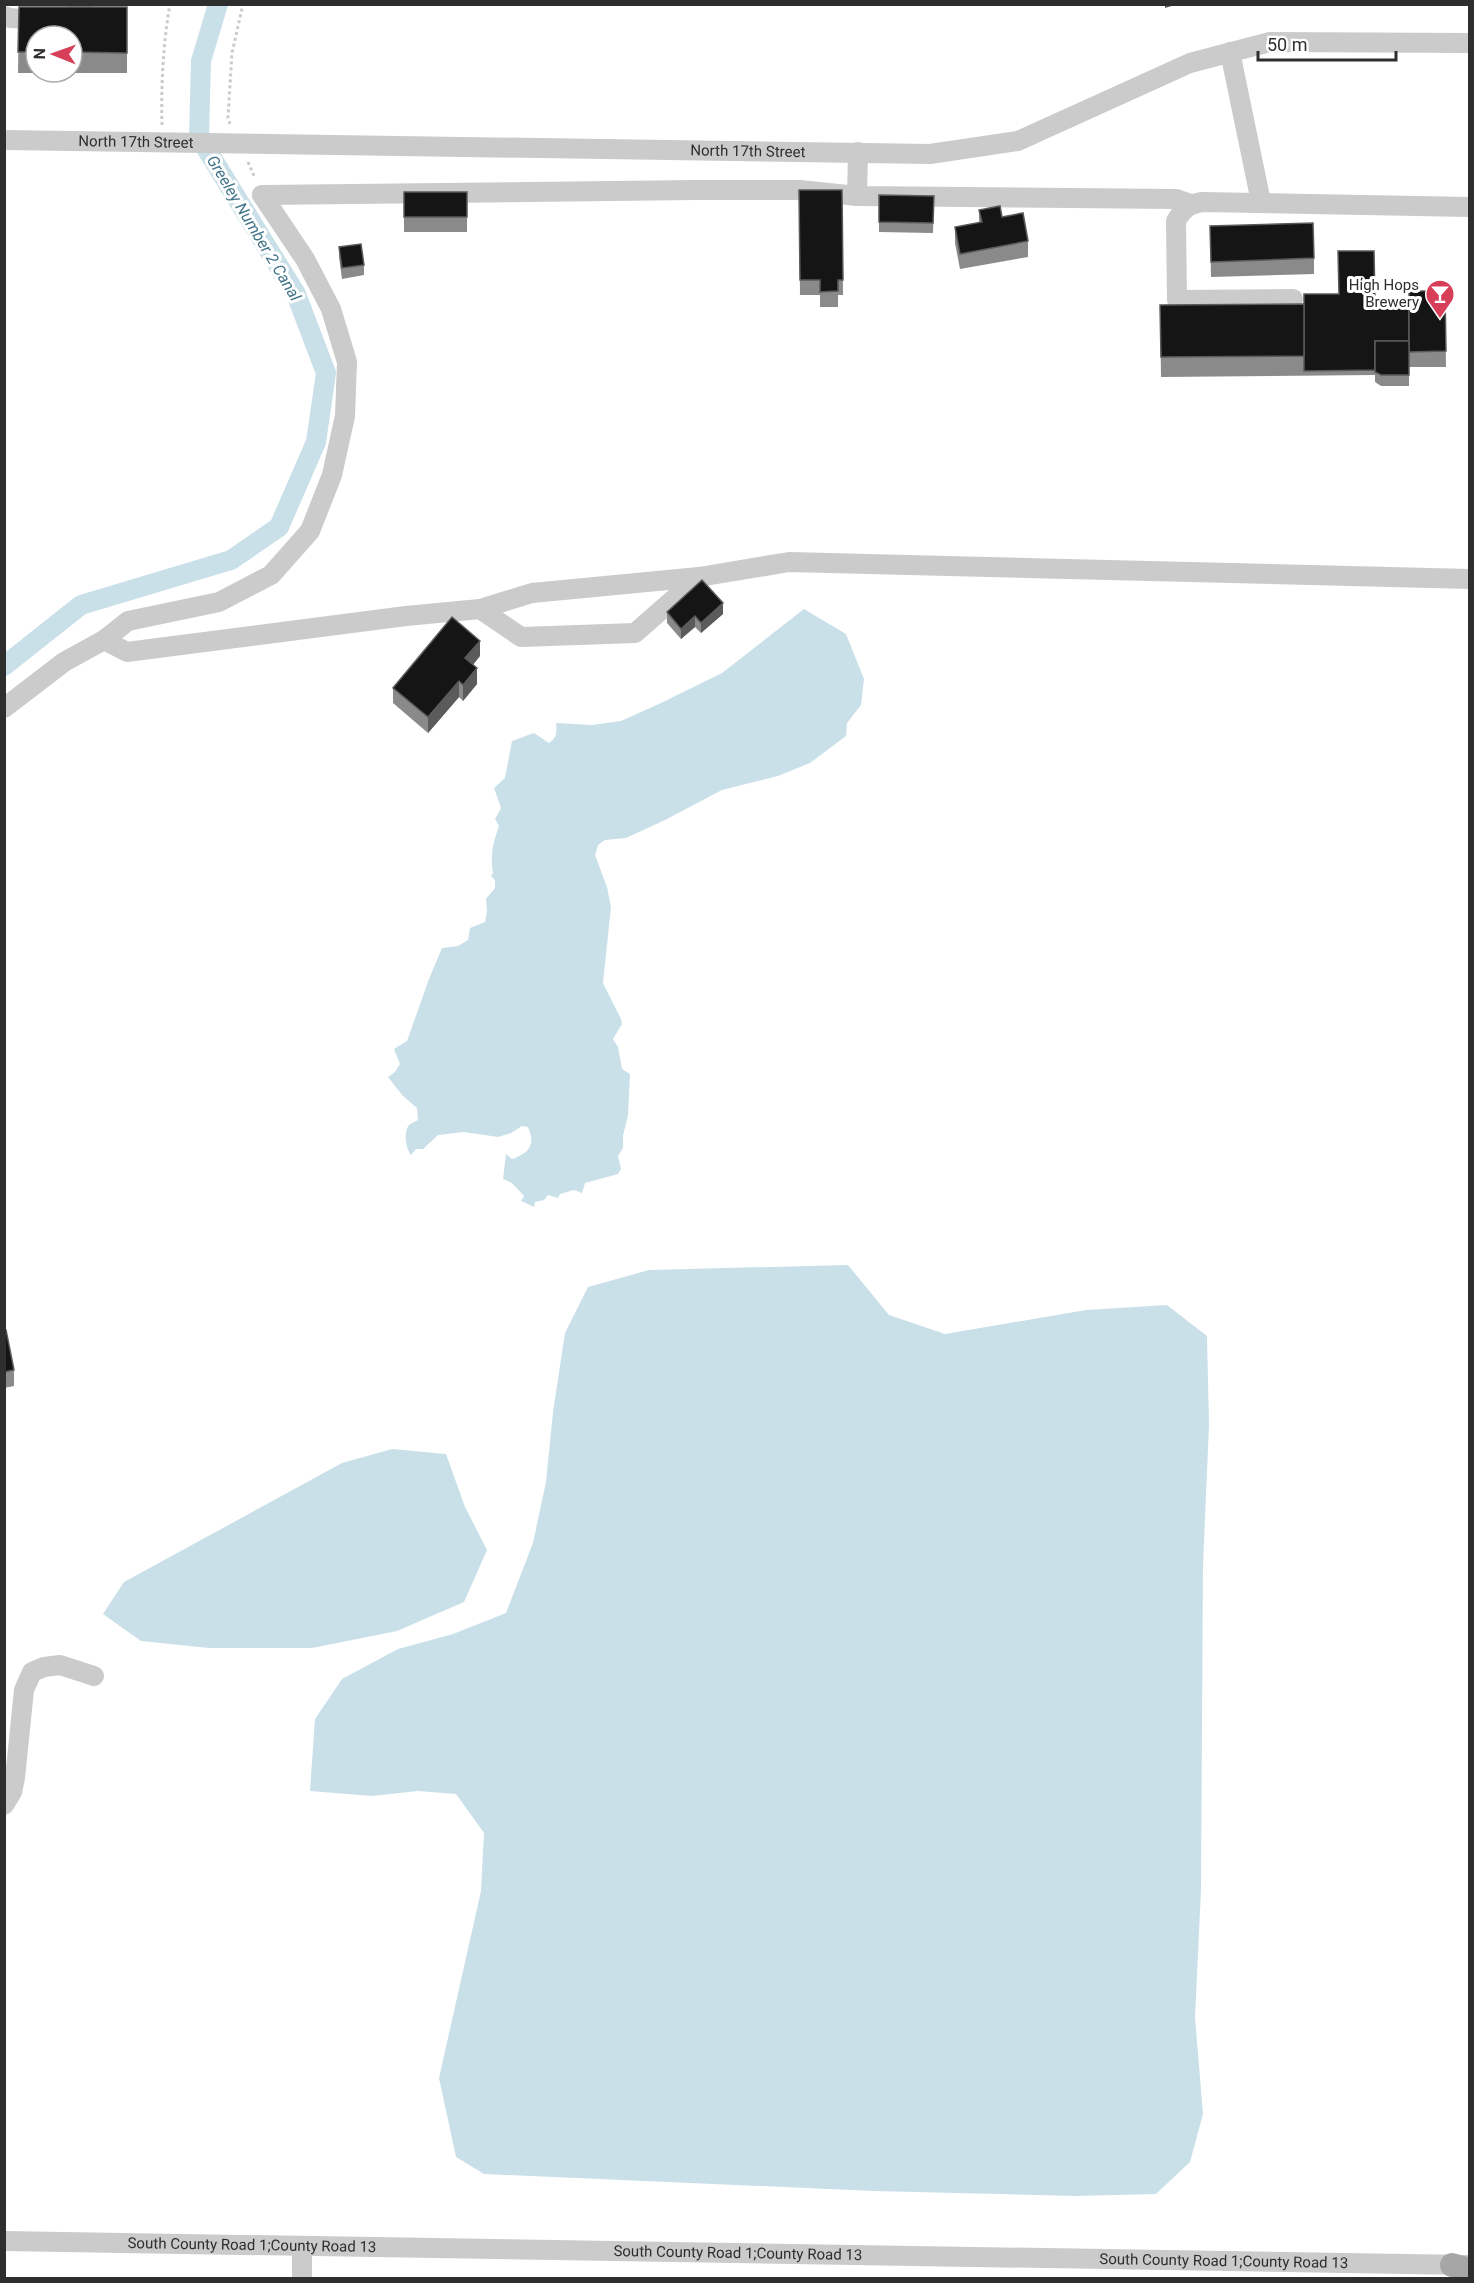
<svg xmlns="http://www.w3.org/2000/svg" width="1474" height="2283" viewBox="0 0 1474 2283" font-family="Roboto,sans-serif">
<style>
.water{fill:#cae0e9}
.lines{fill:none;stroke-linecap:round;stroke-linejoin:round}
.canal{stroke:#cae0e9;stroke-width:20}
.path{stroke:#cbcbcb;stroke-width:3;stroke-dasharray:3 3;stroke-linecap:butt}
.minor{stroke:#cbcbcb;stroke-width:20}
.major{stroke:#a6a6a6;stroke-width:24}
.wall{fill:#8a8a8a;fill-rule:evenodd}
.shaded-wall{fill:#5b5b5b}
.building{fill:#151515;stroke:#5b5b5b;stroke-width:1.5}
.labels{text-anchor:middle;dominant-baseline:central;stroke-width:6;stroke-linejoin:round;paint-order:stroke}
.street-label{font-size:15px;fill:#2e2e2e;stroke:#fff}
.poi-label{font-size:15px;fill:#2e2e2e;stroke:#fff;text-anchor:end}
.water-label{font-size:16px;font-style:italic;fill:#42758a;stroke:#fff}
</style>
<rect width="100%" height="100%" fill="#fff"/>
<g class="water">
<path d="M804 609 846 634 864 679 861 705 847 723 846 736 810 763 778 776 722 790 665 820 626 838 605 840 598 845 595 855 607 887 611 907 603 983 621 1019 622 1024 613 1039 618 1047 622 1069 630 1074 628 1115 623 1136V1148L618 1156 621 1169 618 1174 585 1183 582 1193 574 1190 560 1194 558 1198 548 1195 544 1200 535 1202 534 1207 521 1201 524 1196 512 1183 503 1179 506 1154 512 1159C529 1153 536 1145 528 1127L522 1126 511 1133 498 1137 464 1132 438 1135 423 1149H416L411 1155C406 1149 403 1133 409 1125 411 1123 415 1122 418 1120L417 1108 403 1096 388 1077 395 1072 400 1064 394 1049 407 1041 429 979 442 948 458 946 468 940 470 928 485 922 487 912 486 899 495 888V880L491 876 493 873C490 855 493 843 499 826L495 819 501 808 494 788 505 778 512 741 534 733 549 743C557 738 557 732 556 723L592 725 621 721 661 703 722 673Z"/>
<polygon points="848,1265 889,1315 945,1334 1086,1310 1167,1305 1207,1336 1209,1425 1203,1566 1201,1890 1195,2017 1203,2114 1190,2162 1156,2194 1075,2196 874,2191 484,2174 456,2157 439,2078 481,1891 484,1833 456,1794 418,1791 372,1796 310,1791 315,1719 342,1679 398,1649 453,1634 506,1613 533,1543 546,1482 553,1412 565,1333 588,1287 649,1270"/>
<polygon points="392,1449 446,1454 465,1507 487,1550 464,1602 397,1631 312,1648 209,1648 141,1641 103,1614 124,1582 342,1463"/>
</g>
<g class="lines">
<polyline class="canal" points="4,666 81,605 231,560 279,527 316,442 326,373 296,294 199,137 201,61 218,4"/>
<g class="path">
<polyline points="230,124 228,118 232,53 243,4"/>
<path d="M162 125C161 85 163 44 170 4"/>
<polyline points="248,162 255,178"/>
</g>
<g class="minor">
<path d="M4 16 10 18C32 19 72 28 84 4"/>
<polyline points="1230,52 1261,202"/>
<path id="s1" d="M4 140 930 154 1018 141 1190 63 1270 42 1470 43"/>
<polyline points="262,195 695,190 800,190 857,196 1176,199 1190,204"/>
<polyline points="857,196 858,152"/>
<path d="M1293 299 1177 300 1176 221C1183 209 1189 204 1202 202L1470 207"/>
<polyline points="480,609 532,593 699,577"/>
<polyline points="104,640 127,652 406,616 480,609 521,637 635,633 699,577 789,562 1470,579"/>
<polyline points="4,708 64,662 104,640 128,621 219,602 271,575 310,531 332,475 345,416 347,362 331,309 305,259 262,195"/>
<polyline points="4,1805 12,1792 15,1778 24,1690 32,1672 44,1667 60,1665 94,1676"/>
<path id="s2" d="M4 2241 1467 2265"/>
<polyline points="302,2278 302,2246"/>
</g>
<polyline class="major" points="1452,2265 1470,2270"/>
</g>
<g class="wall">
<path d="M19 7H127V73H18ZM36 36H72V72H36Z"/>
<polygon points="799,190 842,190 843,295 838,295 838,307 820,307 820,295 800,295"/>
<rect x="404" y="192" width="63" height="40"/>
<polygon points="879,195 934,196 933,233 879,232"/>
<polygon points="979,210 1002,217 1028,241 1028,257 960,269 955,243 955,227 979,223"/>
<polygon points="1210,226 1314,258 1314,274 1211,277"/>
<polygon points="339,247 364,265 364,275 342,279 339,257"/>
<polygon points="1445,291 1446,367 1409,367 1409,386 1381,386 1375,382 1375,375 1161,377 1160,305 1304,304 1409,302"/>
<polygon points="667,612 723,614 701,633 695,627 681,639 667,623"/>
<polygon points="480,656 473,665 477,684 463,701 459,697 428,733 393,703 393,688"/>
<polygon points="4,1331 14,1370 14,1386 4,1388"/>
</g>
<g class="shaded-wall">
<polygon points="1165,4 1178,4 1165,8"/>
<polygon points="723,603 723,614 701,633 701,623"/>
<polygon points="695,616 695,627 681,639 681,629"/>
<polygon points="480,641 480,656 465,674 465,658"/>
<polygon points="477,668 477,684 463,701 463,685"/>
<polygon points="459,681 459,697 428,733 428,717"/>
</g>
<g class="building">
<polygon points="19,7 127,7 127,53 72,52 72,36 36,36 36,52 18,52"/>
<polygon points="799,190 842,190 843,280 838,280 838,291 820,292 820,280 800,280"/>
<rect x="404" y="192" width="63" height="25"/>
<polygon points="879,195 934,196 933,223 879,222"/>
<polygon points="1000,206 1002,217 1023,213 1028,241 960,254 955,227 982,222 979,210"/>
<polygon points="1313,223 1314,258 1211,262 1210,226"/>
<polygon points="361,244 364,265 342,268 339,247"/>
<polygon points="1338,251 1374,251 1375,302 1409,302 1409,341 1375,341 1375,370 1304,371 1304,294 1339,294"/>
<polygon points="1409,291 1445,291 1446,351 1409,352"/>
<polygon points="1304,304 1304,356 1161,357 1160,305"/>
<polygon points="1375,341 1409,341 1409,375 1381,375 1375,372"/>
<polygon points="702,580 723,603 701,623 695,616 681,629 667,612"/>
<polygon points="452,617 480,641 465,658 477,668 463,685 459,681 428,717 393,688"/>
<polygon points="6,1330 14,1370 4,1372 4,1331"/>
</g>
<defs>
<g id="bar-pin" transform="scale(1.5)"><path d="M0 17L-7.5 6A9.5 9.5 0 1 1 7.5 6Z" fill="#d73e57" stroke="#fff"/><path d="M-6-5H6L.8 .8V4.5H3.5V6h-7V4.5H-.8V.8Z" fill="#fff"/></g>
</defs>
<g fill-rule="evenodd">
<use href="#bar-pin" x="1440" y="294"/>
</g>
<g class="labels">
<g class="street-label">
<text stroke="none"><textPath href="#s1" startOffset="132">North 17th Street</textPath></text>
<text stroke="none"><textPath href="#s1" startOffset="744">North 17th Street</textPath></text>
<text stroke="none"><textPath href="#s2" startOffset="248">South County Road 1;County Road 13</textPath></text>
<text stroke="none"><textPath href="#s2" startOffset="734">South County Road 1;County Road 13</textPath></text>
<text stroke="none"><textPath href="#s2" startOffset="1220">South County Road 1;County Road 13</textPath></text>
</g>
<g class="poi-label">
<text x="1419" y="285">High Hops<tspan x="1419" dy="17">Brewery</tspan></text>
</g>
<g class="water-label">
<text transform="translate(254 228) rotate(59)">Greeley Number 2 Canal</text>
</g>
</g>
<rect width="1474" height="2283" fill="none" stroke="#2e2e2e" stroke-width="12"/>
<g transform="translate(54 54) rotate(271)"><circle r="28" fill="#ffffff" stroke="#ababab" stroke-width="1.5"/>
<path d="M0-4.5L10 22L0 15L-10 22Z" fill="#d73e57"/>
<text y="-9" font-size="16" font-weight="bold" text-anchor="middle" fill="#2e2e2e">N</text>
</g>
<path d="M1258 51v9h138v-9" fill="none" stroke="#2e2e2e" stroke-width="3"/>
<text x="1267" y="51" font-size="18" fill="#2e2e2e" stroke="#ffffff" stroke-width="4.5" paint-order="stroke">50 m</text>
</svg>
